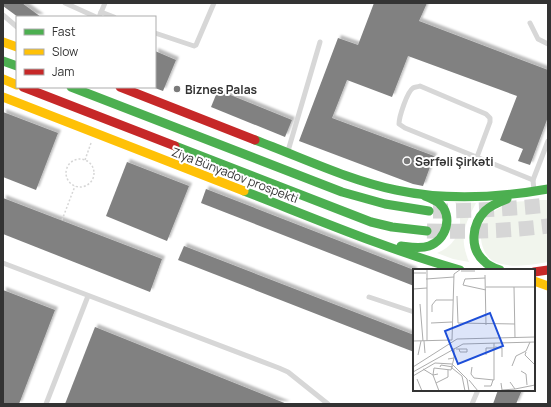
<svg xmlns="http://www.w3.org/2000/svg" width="551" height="407" viewBox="0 0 551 407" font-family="Manrope,sans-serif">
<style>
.green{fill:#f1f5ed}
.building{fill:#818181;filter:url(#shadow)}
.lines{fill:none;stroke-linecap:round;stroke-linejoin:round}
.primary-tunnel{stroke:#d6d6d6;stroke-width:15;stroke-dasharray:15 8;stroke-linecap:butt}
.path{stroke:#d6d6d6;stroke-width:1.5;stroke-dasharray:2 2;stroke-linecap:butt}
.lane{stroke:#d7d7d7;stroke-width:5}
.fast{stroke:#4caf50;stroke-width:9}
.slow{stroke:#ffc107;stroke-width:9}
.jam{stroke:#c62828;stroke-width:9}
.poi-dot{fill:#7a7a7a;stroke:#fff;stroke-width:1.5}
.labels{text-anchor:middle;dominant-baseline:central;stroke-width:4;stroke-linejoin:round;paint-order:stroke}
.poi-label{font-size:12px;font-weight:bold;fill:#333;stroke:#fff;text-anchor:start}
.street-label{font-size:12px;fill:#333;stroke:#fff}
.inset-road{fill:none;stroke:#adadad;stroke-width:1}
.view{fill:#1d4ed8;fill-opacity:0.15;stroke:#1d4ed8;stroke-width:2}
.inset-edge{fill:none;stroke:#333;stroke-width:2}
</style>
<defs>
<filter id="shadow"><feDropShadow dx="3" dy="-3" stdDeviation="1" flood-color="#0004"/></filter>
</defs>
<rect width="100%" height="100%" fill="#fff"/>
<g class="green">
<path d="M538 200H548V262C531 265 510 269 493 261 480 253 477 229 486 217 490 213 500 208 505 205 512 201 529 201 538 200Z"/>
<path d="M455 202 476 203C464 226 459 237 469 262L453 259 437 253C459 244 466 223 455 202Z"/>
</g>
<g class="building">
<polygon points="3,3 22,3 41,17 18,17 3,6"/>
<polygon points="374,3 427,3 419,21 548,70 548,117 530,165 518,161 523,149 500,140 517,96 408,56 392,97 347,80 332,118 434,156 423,186 413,184 299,141 338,38 358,45"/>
<polygon points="155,51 176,60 163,91 155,88"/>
<polygon points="218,90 292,120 285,137 211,107"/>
<polygon points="3,112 58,133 36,190 3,177"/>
<polygon points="127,162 189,186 167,241 106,216"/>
<polygon points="206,189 414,270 414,286 201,203"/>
<polygon points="3,198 162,259 150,292 3,234"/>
<polygon points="184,246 414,335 414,352 178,260"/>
<polygon points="3,290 55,310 19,404 3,404"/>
<polygon points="95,327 287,404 65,404"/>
<polygon points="498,390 522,390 516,404 493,404"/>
</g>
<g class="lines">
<g class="primary-tunnel">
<path d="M433 211C472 211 510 209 548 205"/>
<path d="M427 231C468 232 508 231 548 226"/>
</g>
<g class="path">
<circle cx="80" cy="173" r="14"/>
<polyline points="85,160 91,143"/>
<polyline points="62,220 75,186"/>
</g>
<g class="lane">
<polyline points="65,3 96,17"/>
<polyline points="101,12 114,17"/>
<polyline points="3,15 17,27"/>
<polyline points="99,17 105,3"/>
<polyline points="530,23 538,39 548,44"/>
<polyline points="155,33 194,46 196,45 214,3"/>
<polyline points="288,151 320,42"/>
<path d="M477 157 490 122V118L486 114 420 86C417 87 415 87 413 88 407 92 399 117 399 124L405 128 533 180"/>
<polyline points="534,191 533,180 548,141"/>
<polyline points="3,263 279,368 288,372 328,404"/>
<polyline points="369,297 414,312"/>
<polyline points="46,404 88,296"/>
<polyline points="472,404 478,390"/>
</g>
<g class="fast">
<polyline points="3,61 17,66"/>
<polyline points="71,87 342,192 385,204 429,211"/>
<path d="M255 140C301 157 348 180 396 190 447 201 497 198 548 189"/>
<polyline points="175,146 371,222 392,227 427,231"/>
<path d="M244 191C316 219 386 249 460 270"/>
<path d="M401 246C410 247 420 249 429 246 446 240 454 216 439 203 435 200 430 198 425 196"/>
<path d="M500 270C494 268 488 266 484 261 469 248 472 224 485 211 491 205 499 202 507 199"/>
</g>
<g class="slow">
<polyline points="3,42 17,47"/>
<polyline points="3,79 17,85"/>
<polyline points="3,97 244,191"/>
<polyline points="534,281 548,286"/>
</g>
<g class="jam">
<polyline points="23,87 175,146"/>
<polyline points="120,87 255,140"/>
<polyline points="534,272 548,270"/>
</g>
</g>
<g class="poi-dot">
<circle cx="177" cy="89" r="4"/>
<circle cx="407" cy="161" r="4"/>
</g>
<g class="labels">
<g class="poi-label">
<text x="185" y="89">Biznes Palas</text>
<text x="415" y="161">Sərfəli Şirkəti</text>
</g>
<g class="street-label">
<text transform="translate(235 175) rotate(21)">Ziya Bünyadov prospekti</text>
</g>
</g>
<g transform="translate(413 269)">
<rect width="122" height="122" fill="#fff"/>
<path class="inset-road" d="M14 0V72M48 2H62M0 4H13M72 6 73 56M72 9 52 10 50 16 73 21M13 10 41 8M73 18H122M101 18 102 69M0 20 14 19M44 27 45 54 102 55M7 35 10 72M19 43V36L23 31H40M18 54 39 53M0 72 39 71 41 5 48 0M11 72 12 84M82 78 89 79V88M43 80H54V83H47L46 80M113 83 112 86 122 96M5 86 8 72M73 86V79H82M35 90 41 89V79M99 97 103 87 113 82 117 73M0 98 44 70 122 68M27 98 28 96 40 98M59 98 58 105 61 109 81 111V74M39 99 49 107 52 122M10 100 20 106 26 122M108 102 113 105 114 116M0 103 50 75 122 73M25 105 20 106 21 99 38 101 41 89M0 107 22 94 39 95 54 110 56 122M4 110 9 122M56 111 65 122M97 113 102 120 122 116M23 114 35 108V101M88 114 89 121 102 120M71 117H78L80 111"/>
<path class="view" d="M77 44 90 77 45 95 32 62Z"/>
<rect width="122" height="122" class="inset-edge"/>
</g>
<rect width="551" height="407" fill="none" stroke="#333333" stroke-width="8"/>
<rect x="16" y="16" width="140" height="72" fill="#ffffff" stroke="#adadad"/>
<rect x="24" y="29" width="20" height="6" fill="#4caf50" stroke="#adadad"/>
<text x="52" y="36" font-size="12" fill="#333333">Fast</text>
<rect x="24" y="49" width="20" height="6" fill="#ffc107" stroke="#adadad"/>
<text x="52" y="56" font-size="12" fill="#333333">Slow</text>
<rect x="24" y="69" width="20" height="6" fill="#c62828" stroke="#adadad"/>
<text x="52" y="76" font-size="12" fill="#333333">Jam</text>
</svg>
